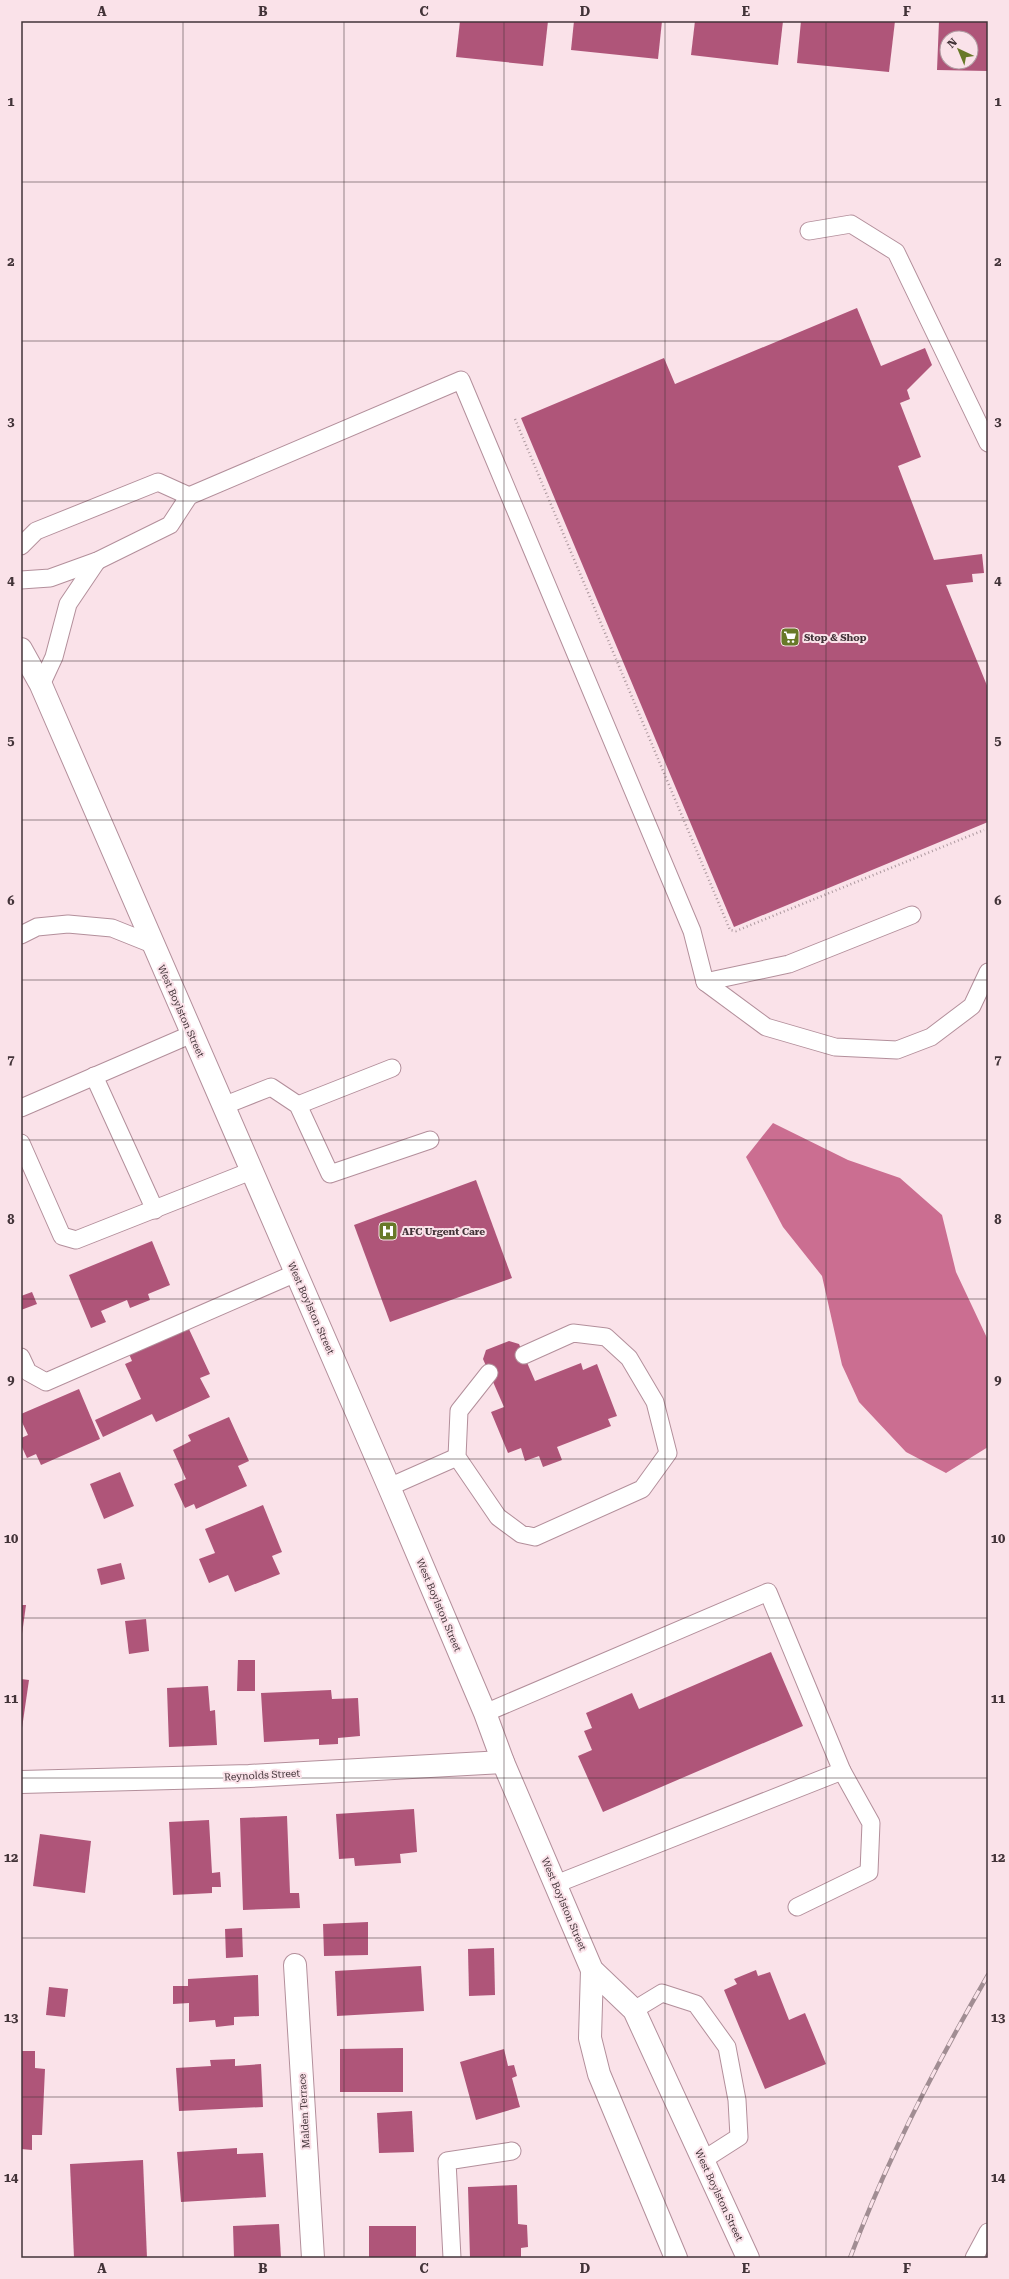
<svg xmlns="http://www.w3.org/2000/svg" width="1009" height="2279" viewBox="0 0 1009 2279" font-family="'Roboto Serif',serif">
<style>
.water{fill:#cb6e91}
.building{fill:#af5579;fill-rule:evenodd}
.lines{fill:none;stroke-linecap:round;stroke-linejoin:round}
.service-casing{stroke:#b38f9b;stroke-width:19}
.minor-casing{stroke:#b38f9b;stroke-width:24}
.secondary-casing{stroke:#b38f9b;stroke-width:24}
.path{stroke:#ac989e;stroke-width:2.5;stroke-dasharray:1 3;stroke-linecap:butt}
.service{stroke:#fff;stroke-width:17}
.minor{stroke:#fff;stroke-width:22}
.secondary{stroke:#fff;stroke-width:22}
.rail-casing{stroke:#a18d93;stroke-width:4.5}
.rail{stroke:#fae2e9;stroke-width:3;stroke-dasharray:9;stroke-linecap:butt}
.grid{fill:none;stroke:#423338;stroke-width:1;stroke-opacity:0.55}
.labels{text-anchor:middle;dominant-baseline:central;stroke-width:4;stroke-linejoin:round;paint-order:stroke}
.poi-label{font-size:10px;font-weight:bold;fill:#423338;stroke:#fae2e9;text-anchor:start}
.street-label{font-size:10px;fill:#423338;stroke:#fae2e9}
.neatline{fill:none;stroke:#423338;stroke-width:1.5}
.grid-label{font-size:13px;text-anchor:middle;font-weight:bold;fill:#423338}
</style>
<rect width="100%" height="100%" fill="#fae2e9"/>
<polygon class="water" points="773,1123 848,1160 900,1178 942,1215 956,1272 988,1340 988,1447 946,1473 906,1452 859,1402 842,1365 822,1276 783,1227 746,1157"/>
<g class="building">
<polygon points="460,21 548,21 543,66 456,57"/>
<polygon points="574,21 662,21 658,59 571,50"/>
<polygon points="695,21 783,21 778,65 691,55"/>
<polygon points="801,21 895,21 889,72 797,63"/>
<path d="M939 21H988V71L937 70ZM947 38H971V62H947Z"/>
<polygon points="857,308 881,366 925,348 932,365 907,390 910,399 900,403 921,457 898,466 934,560 982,554 984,573 972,574 973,582 946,585 988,688 988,822 734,927 521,418 664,358 675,384"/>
<polygon points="476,1180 512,1278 390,1322 354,1225"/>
<polygon points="152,1241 170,1285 148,1294 150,1300 130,1308 127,1300 101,1311 106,1322 91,1328 69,1275"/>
<polygon points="32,1292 37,1304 21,1310 21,1296"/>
<polygon points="188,1327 210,1374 200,1378 210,1397 156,1422 152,1414 103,1437 95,1420 141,1399 125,1364 132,1361 129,1354"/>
<polygon points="509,1341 519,1344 535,1381 581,1363 583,1370 597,1364 617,1416 608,1419 611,1426 557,1447 562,1460 543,1467 539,1456 525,1461 521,1448 508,1453 491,1412 504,1407 483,1359 486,1350"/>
<polygon points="79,1389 100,1439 41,1465 36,1454 27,1458 21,1445 21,1438 28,1435 21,1420 21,1414"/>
<polygon points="229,1417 249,1461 238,1466 247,1486 196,1509 194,1504 185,1508 174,1484 186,1479 173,1450 191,1441 188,1435"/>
<polygon points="120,1472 134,1506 104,1519 90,1484"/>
<polygon points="263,1505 282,1552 272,1556 280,1574 235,1592 228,1575 209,1583 199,1559 215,1553 205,1529"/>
<polygon points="121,1563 125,1579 101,1585 97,1569"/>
<polygon points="21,1605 26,1605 22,1634 21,1634"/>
<polygon points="146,1619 149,1651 129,1654 125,1621"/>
<polygon points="771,1652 803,1726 603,1812 578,1756 592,1750 584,1731 592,1728 586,1713 632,1693 639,1709"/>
<polygon points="238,1660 255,1660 255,1691 237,1691"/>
<polygon points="21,1679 29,1680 22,1728 21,1728"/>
<polygon points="208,1686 210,1711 215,1710 217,1745 169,1747 167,1688"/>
<polygon points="331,1690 332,1699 358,1698 360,1736 338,1738 338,1744 319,1745 319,1739 264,1742 261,1693"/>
<polygon points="414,1809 417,1852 400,1854 401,1863 355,1866 354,1858 339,1859 336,1814"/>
<polygon points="287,1816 290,1893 299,1893 300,1908 243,1910 240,1818"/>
<polygon points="209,1820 212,1873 220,1872 221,1887 212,1887 212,1893 173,1895 169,1822"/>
<polygon points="40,1834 91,1841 85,1893 33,1886"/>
<polygon points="368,1922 368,1955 324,1956 323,1924"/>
<polygon points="242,1928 243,1957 226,1958 225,1929"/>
<polygon points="494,1948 495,1995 469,1996 468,1949"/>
<polygon points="421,1966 424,2011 337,2016 335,1971"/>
<polygon points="756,1970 758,1976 770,1972 789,2020 805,2013 826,2064 765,2089 724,1990 737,1984 734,1979"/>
<polygon points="258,1975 259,2016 234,2017 234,2025 216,2027 215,2020 189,2022 189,2003 173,2004 173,1986 188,1986 188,1979"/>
<polygon points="49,1987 68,1989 65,2017 46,2015"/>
<polygon points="403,2048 403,2092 340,2092 340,2049"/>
<polygon points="504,2049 508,2066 514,2065 517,2076 512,2078 520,2107 476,2120 460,2062"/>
<polygon points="21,2051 35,2051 35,2068 45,2069 42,2135 32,2135 32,2150 21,2149"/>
<polygon points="235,2059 235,2066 261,2064 263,2107 179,2111 176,2068 211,2066 210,2060"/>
<polygon points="412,2111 414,2152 379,2153 377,2113"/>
<polygon points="237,2148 237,2154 263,2153 266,2197 181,2202 177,2152"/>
<polygon points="143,2160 147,2258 74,2258 70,2164"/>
<polygon points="517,2185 518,2224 527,2225 528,2247 521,2248 521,2258 470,2258 468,2187"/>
<polygon points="279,2224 281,2258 234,2258 233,2226"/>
<rect x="369" y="2226" width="47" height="32"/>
</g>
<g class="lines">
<g class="service-casing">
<g id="service">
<polyline points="809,231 851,224 896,252 988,443"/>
<polyline points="21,546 36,531 158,482 189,496"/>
<polyline points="21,580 50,578 97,561 170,525 189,496 461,380 692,931 705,982 766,1027 835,1047 897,1050 931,1037 972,1006 988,972"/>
<polyline points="41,685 54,657 68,604 97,561"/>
<polyline points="21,935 37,927 68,924 112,928 152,944"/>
<polyline points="705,982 789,964 912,915"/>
<polyline points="94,1076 155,1210"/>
<polyline points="298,1105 392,1068"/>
<polyline points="223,1106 271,1087 298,1105 330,1174 430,1140"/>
<polyline points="21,1108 192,1034"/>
<polyline points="21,1143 62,1236 76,1240 251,1171"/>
<polyline points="21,1357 28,1372 46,1382 296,1273"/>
<polyline points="489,1373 459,1411 457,1457 498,1517 521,1534 535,1537 642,1489 668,1453 655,1402 629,1358 606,1337 573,1333 524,1355"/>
<polyline points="389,1487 457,1457"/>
<polyline points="485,1713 768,1592 842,1771 556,1884"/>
<polyline points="797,1907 869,1872 871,1823 842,1771"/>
<polyline points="634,2010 662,1993 696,2004 727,2047 737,2100 739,2137 703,2160"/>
<polyline points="452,2258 447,2161 512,2151"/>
<polyline points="974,2258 988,2232"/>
</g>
</g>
<g class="minor-casing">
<g id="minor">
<polyline points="21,1782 249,1776 503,1762"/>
<polyline points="295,1965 313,2258"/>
</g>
</g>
<g class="secondary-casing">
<g id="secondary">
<polyline points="21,649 41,685 389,1487 485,1713 503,1762 592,1970 634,2010 748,2258"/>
<polyline points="592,1970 590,2038 599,2074 676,2258"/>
</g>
</g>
<polyline class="path" points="515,419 730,930 736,931 984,830"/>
<use href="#service" class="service"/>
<use href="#minor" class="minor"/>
<use href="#secondary" class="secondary"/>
<g class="rail-casing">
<path id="rail" d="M850 2258C887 2159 935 2066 988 1975"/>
</g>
<use href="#rail" class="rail"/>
</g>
<path class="grid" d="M183 21V2258M344 21V2258M504 21V2258M665 21V2258M826 21V2258M21 182H988M21 341H988M21 501H988M21 661H988M21 820H988M21 980H988M21 1140H988M21 1299H988M21 1459H988M21 1618H988M21 1778H988M21 1938H988M21 2097H988"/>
<defs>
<g id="supermarket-square" transform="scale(1)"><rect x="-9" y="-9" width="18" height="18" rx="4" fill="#687928" stroke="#fae2e9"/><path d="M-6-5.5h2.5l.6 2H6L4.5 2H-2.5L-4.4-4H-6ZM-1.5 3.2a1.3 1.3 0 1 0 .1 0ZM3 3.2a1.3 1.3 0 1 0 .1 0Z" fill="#fff"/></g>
<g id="hospital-square" transform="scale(1)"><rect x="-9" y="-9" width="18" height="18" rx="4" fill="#687928" stroke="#fae2e9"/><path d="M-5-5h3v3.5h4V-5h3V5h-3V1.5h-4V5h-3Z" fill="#fff"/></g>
</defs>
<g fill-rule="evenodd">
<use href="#supermarket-square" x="790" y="637"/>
<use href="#hospital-square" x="388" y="1231"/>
</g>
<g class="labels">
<g class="poi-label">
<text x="804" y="637">Stop &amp; Shop</text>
<text x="402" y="1231">AFC Urgent Care</text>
</g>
<g class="street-label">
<text transform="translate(181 1011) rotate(66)">West Boylston Street</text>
<text transform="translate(311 1308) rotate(66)">West Boylston Street</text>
<text transform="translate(439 1605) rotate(67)">West Boylston Street</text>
<text transform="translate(262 1775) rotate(-3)">Reynolds Street</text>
<text transform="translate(564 1904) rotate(67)">West Boylston Street</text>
<text transform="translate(304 2111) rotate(-93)">Malden Terrace</text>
<text transform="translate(719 2195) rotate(65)">West Boylston Street</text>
</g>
</g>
<rect width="1009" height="2279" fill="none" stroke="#fae2e9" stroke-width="44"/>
<g transform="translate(959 50) rotate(316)"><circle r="19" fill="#fae2e9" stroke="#b09ca2"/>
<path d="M0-3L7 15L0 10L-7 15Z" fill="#687928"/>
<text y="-6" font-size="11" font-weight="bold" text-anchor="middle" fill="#423338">N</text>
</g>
<rect x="22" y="22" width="965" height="2235" class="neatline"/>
<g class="grid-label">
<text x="102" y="16">A</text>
<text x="263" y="16">B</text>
<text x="424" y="16">C</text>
<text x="585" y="16">D</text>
<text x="746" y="16">E</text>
<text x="907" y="16">F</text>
<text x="11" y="106">1</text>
<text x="998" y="106">1</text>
<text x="11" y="266">2</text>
<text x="998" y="266">2</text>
<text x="11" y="426">3</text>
<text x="998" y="426">3</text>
<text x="11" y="585">4</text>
<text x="998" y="585">4</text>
<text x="11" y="745">5</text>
<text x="998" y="745">5</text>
<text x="11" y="905">6</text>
<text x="998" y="905">6</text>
<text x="11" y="1064">7</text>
<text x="998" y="1064">7</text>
<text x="11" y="1224">8</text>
<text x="998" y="1224">8</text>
<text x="11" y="1384">9</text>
<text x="998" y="1384">9</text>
<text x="11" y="1543">10</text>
<text x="998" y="1543">10</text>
<text x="11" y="1703">11</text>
<text x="998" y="1703">11</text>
<text x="11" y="1862">12</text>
<text x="998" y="1862">12</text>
<text x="11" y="2022">13</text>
<text x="998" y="2022">13</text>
<text x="11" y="2182">14</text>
<text x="998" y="2182">14</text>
<text x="102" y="2273">A</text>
<text x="263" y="2273">B</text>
<text x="424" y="2273">C</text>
<text x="585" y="2273">D</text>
<text x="746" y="2273">E</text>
<text x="907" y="2273">F</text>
</g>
</svg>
